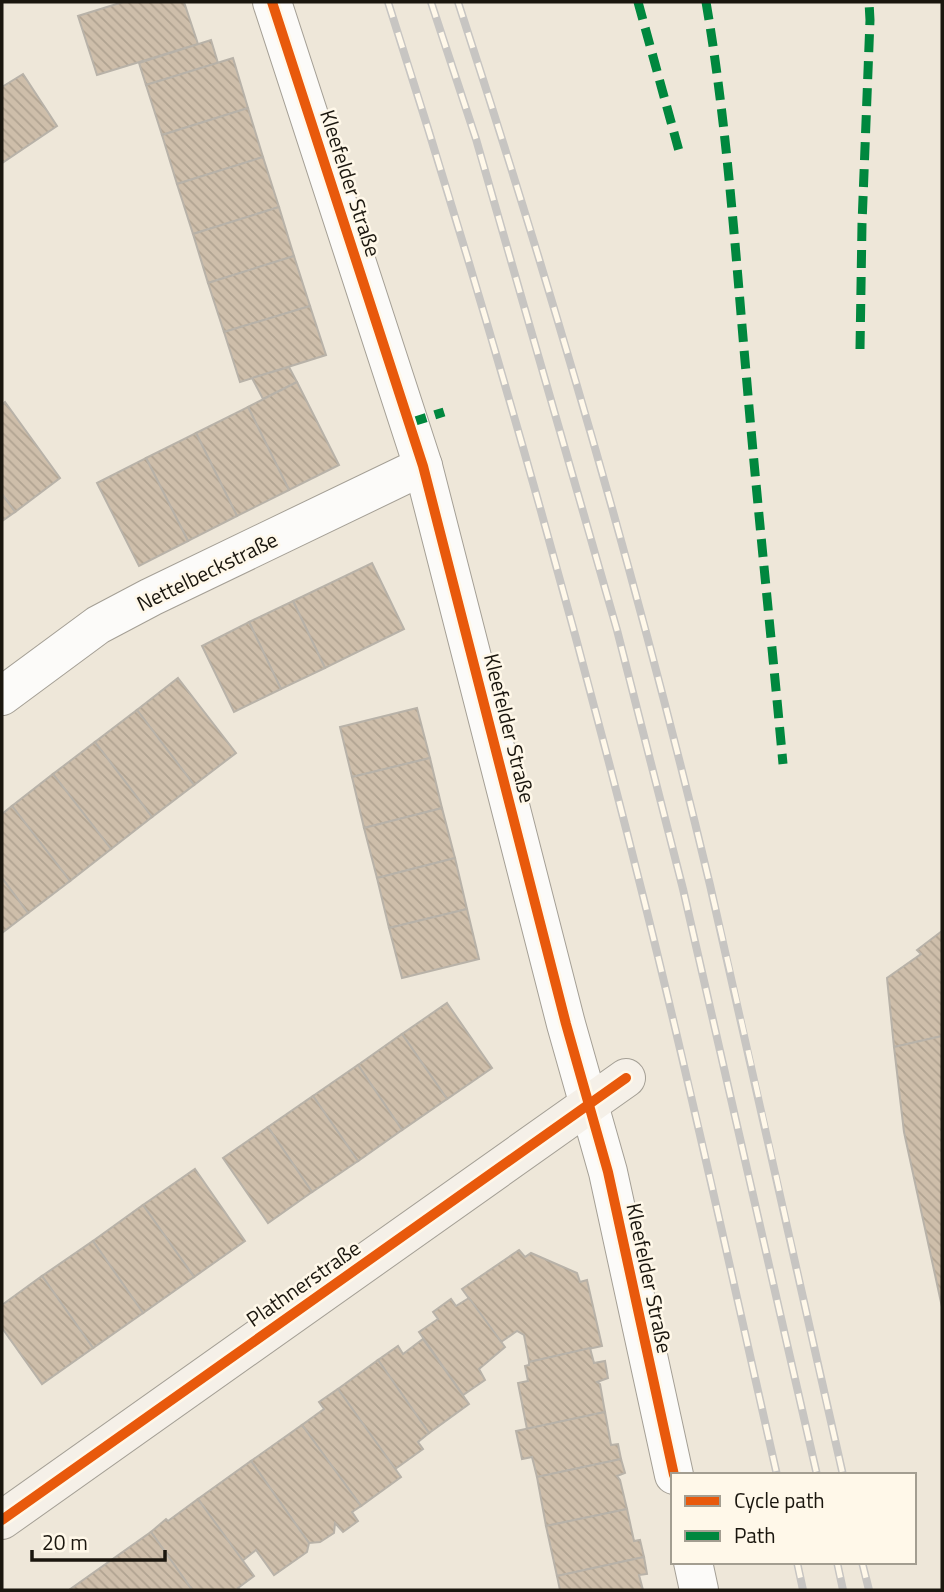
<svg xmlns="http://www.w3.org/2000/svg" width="944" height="1592" viewBox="0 0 944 1592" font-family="'Titillium Web',sans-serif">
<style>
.building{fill:url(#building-back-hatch);stroke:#b8b2a8;stroke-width:2}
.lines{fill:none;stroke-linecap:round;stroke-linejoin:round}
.street-casing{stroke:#a49f95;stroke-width:40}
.secondary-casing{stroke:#a49f95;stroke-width:40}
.street{stroke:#fcfbf9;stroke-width:38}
.secondary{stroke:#f5f0e8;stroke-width:38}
.rail-casing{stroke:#c7c5c2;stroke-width:8}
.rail{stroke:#fff8e9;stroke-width:5;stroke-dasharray:16;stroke-linecap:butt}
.quiet{stroke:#00873e;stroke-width:9;stroke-dasharray:18 9;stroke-linecap:butt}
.cycleway-casing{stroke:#fff8e9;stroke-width:15}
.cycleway{stroke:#e8590c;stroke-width:10}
.labels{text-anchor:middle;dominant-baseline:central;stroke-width:5;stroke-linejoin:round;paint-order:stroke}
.street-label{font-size:21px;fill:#1a160e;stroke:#fff8e9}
</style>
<defs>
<pattern id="building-back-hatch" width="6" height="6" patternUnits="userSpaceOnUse" patternTransform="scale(1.75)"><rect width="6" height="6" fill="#cebeaa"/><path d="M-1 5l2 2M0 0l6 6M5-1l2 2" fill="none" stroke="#b0a391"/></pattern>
</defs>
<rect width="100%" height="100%" fill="#eee7d9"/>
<g class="building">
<polygon points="123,2 184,2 198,44 97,75 78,16"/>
<polygon points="211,40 218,63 146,85 139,63"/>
<polygon points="233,58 248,108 162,135 146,85"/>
<polygon points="23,74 57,126 2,163 2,87"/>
<polygon points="248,108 263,157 177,184 162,135"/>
<polygon points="263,157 279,207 193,234 177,184"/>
<polygon points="279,207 294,256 208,283 193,234"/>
<polygon points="294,256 310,306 224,332 208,283"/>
<polygon points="310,306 326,355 240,382 224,332"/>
<polygon points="289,367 297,382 263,399 252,378"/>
<polygon points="297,382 339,465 289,490 248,407"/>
<polygon points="5,402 60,478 15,512 2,494 2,405"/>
<polygon points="248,407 289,490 237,516 196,433"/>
<polygon points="196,433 237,516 188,541 146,458"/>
<polygon points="146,458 188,541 139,566 97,483"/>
<polygon points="2,494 15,512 2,521"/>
<polygon points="372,563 404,629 325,668 293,601"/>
<polygon points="293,601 325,668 281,689 249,622"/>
<polygon points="249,622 281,689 234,712 202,646"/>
<polygon points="178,678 236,753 194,785 137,710"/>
<polygon points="417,708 430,758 352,777 340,727"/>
<polygon points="137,710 194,785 152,817 95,742"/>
<polygon points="95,742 152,817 111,849 53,774"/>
<polygon points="430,758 442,808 364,828 352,777"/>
<polygon points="53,774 111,849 70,881 12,806"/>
<polygon points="12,806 70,881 28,913 2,878 2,814"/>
<polygon points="442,808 455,858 377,878 364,828"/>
<polygon points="455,858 467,909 389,928 377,878"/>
<polygon points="2,878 28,913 2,933"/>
<polygon points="467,909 479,959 402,978 389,928"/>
<polygon points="942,931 942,1036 894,1047 887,978 921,954 917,950"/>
<polygon points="447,1003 492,1068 447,1099 402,1034"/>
<polygon points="402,1034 447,1099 402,1130 358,1065"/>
<polygon points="942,1036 942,1307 904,1132 894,1047"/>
<polygon points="358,1065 402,1130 358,1161 313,1096"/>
<polygon points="313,1096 358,1161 312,1192 268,1127"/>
<polygon points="268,1127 312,1192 268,1223 223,1158"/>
<polygon points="195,1169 245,1241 194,1277 143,1205"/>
<polygon points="143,1205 194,1277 143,1313 93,1241"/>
<polygon points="93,1241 143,1313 93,1348 42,1276"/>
<polygon points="519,1250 525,1257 531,1253 577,1273 580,1282 587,1280 602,1346 529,1362 524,1335 517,1331 501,1342 462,1289"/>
<polygon points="42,1276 93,1348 42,1384 2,1328 2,1305"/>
<polygon points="469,1298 505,1347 479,1369 485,1380 463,1395 419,1332 438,1319 433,1312 451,1299 456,1306"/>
<polygon points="423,1339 469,1404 429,1433 378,1360 398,1346 403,1354"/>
<polygon points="590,1348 594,1363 605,1361 608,1378 597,1382 600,1384 605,1412 527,1429 518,1383 528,1381 525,1366 529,1365 529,1362"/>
<polygon points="378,1360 429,1433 418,1442 423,1449 395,1469 338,1389"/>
<polygon points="338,1389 401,1477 361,1506 302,1425 324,1409 319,1402"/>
<polygon points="605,1412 611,1445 618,1444 621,1459 537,1477 532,1457 522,1459 516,1431"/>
<polygon points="302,1425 361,1506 352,1512 358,1521 343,1532 335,1523 334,1533 320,1542 309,1543 251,1461"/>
<polygon points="621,1459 625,1473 617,1476 620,1480 627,1509 546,1526 537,1477"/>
<polygon points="251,1461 309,1543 307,1552 274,1575 256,1550 242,1561 198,1499"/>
<polygon points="198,1499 254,1576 238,1588 240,1590 192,1590 151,1532 166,1519 168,1521"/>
<polygon points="627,1509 634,1541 640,1540 644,1557 557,1576 546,1526"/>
<polygon points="151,1532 192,1590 69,1590"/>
<polygon points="644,1557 647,1574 639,1575 643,1590 560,1590 557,1576"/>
</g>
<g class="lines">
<g class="street-casing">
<g id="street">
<polyline points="272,2 423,466 566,1024 608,1172 674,1475"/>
<polyline points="2,696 98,625 151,597 423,466"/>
<polyline points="693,1562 699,1590"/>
</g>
</g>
<g class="secondary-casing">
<polyline id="secondary" points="2,1520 626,1078"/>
</g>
<use href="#street" class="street"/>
<use href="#secondary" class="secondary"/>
<g class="rail-casing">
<g id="rail">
<path d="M388 2C484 301 570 603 646 908 693 1096 734 1286 777 1475"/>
<polyline points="431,2 476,139 617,630 683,889 817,1475"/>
<path d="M458 2C553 293 639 587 710 885 756 1081 798 1278 843 1475"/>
<polyline points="797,1562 803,1590"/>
<polyline points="837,1562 843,1590"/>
<polyline points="862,1562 869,1590"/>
</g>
</g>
<use href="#rail" class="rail"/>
<g class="quiet">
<polyline points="638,2 679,151"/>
<path d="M706 2C727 124 735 248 746 372 757 503 771 633 783 764"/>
<polyline points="860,349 862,224 870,20 869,2"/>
<polyline points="409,423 444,412"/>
</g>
<g class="cycleway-casing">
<g id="cycleway">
<polyline points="272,2 423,466 566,1024 608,1172 674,1475"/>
<polyline points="2,1520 626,1078"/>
</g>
</g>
<use href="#cycleway" class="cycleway"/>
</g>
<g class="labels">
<g class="street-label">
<text transform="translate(351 183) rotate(72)">Kleefelder Straße</text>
<text transform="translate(207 571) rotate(-26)">Nettelbeckstraße</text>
<text transform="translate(510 728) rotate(76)">Kleefelder Straße</text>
<text transform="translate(650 1278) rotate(78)">Kleefelder Straße</text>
<text transform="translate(303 1283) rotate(-35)">Plathnerstraße</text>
</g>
</g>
<rect width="944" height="1592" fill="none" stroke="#1a160e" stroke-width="7"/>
<rect x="671" y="1473" width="245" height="91" fill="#fff8e9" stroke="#a39e91" stroke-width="2"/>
<rect x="685" y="1496" width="35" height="10" fill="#e8590c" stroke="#a39e91" stroke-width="2"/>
<text x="734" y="1508" font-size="21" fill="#1a160e">Cycle path</text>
<rect x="685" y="1531" width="35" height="10" fill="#00873e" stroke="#a39e91" stroke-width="2"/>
<text x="734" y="1543" font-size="21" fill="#1a160e">Path</text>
<path d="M32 1550v10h133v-10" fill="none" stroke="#1a160e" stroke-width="3.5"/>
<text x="42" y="1550" font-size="21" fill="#1a160e" stroke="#fff8e9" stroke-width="5" paint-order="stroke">20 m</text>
</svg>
